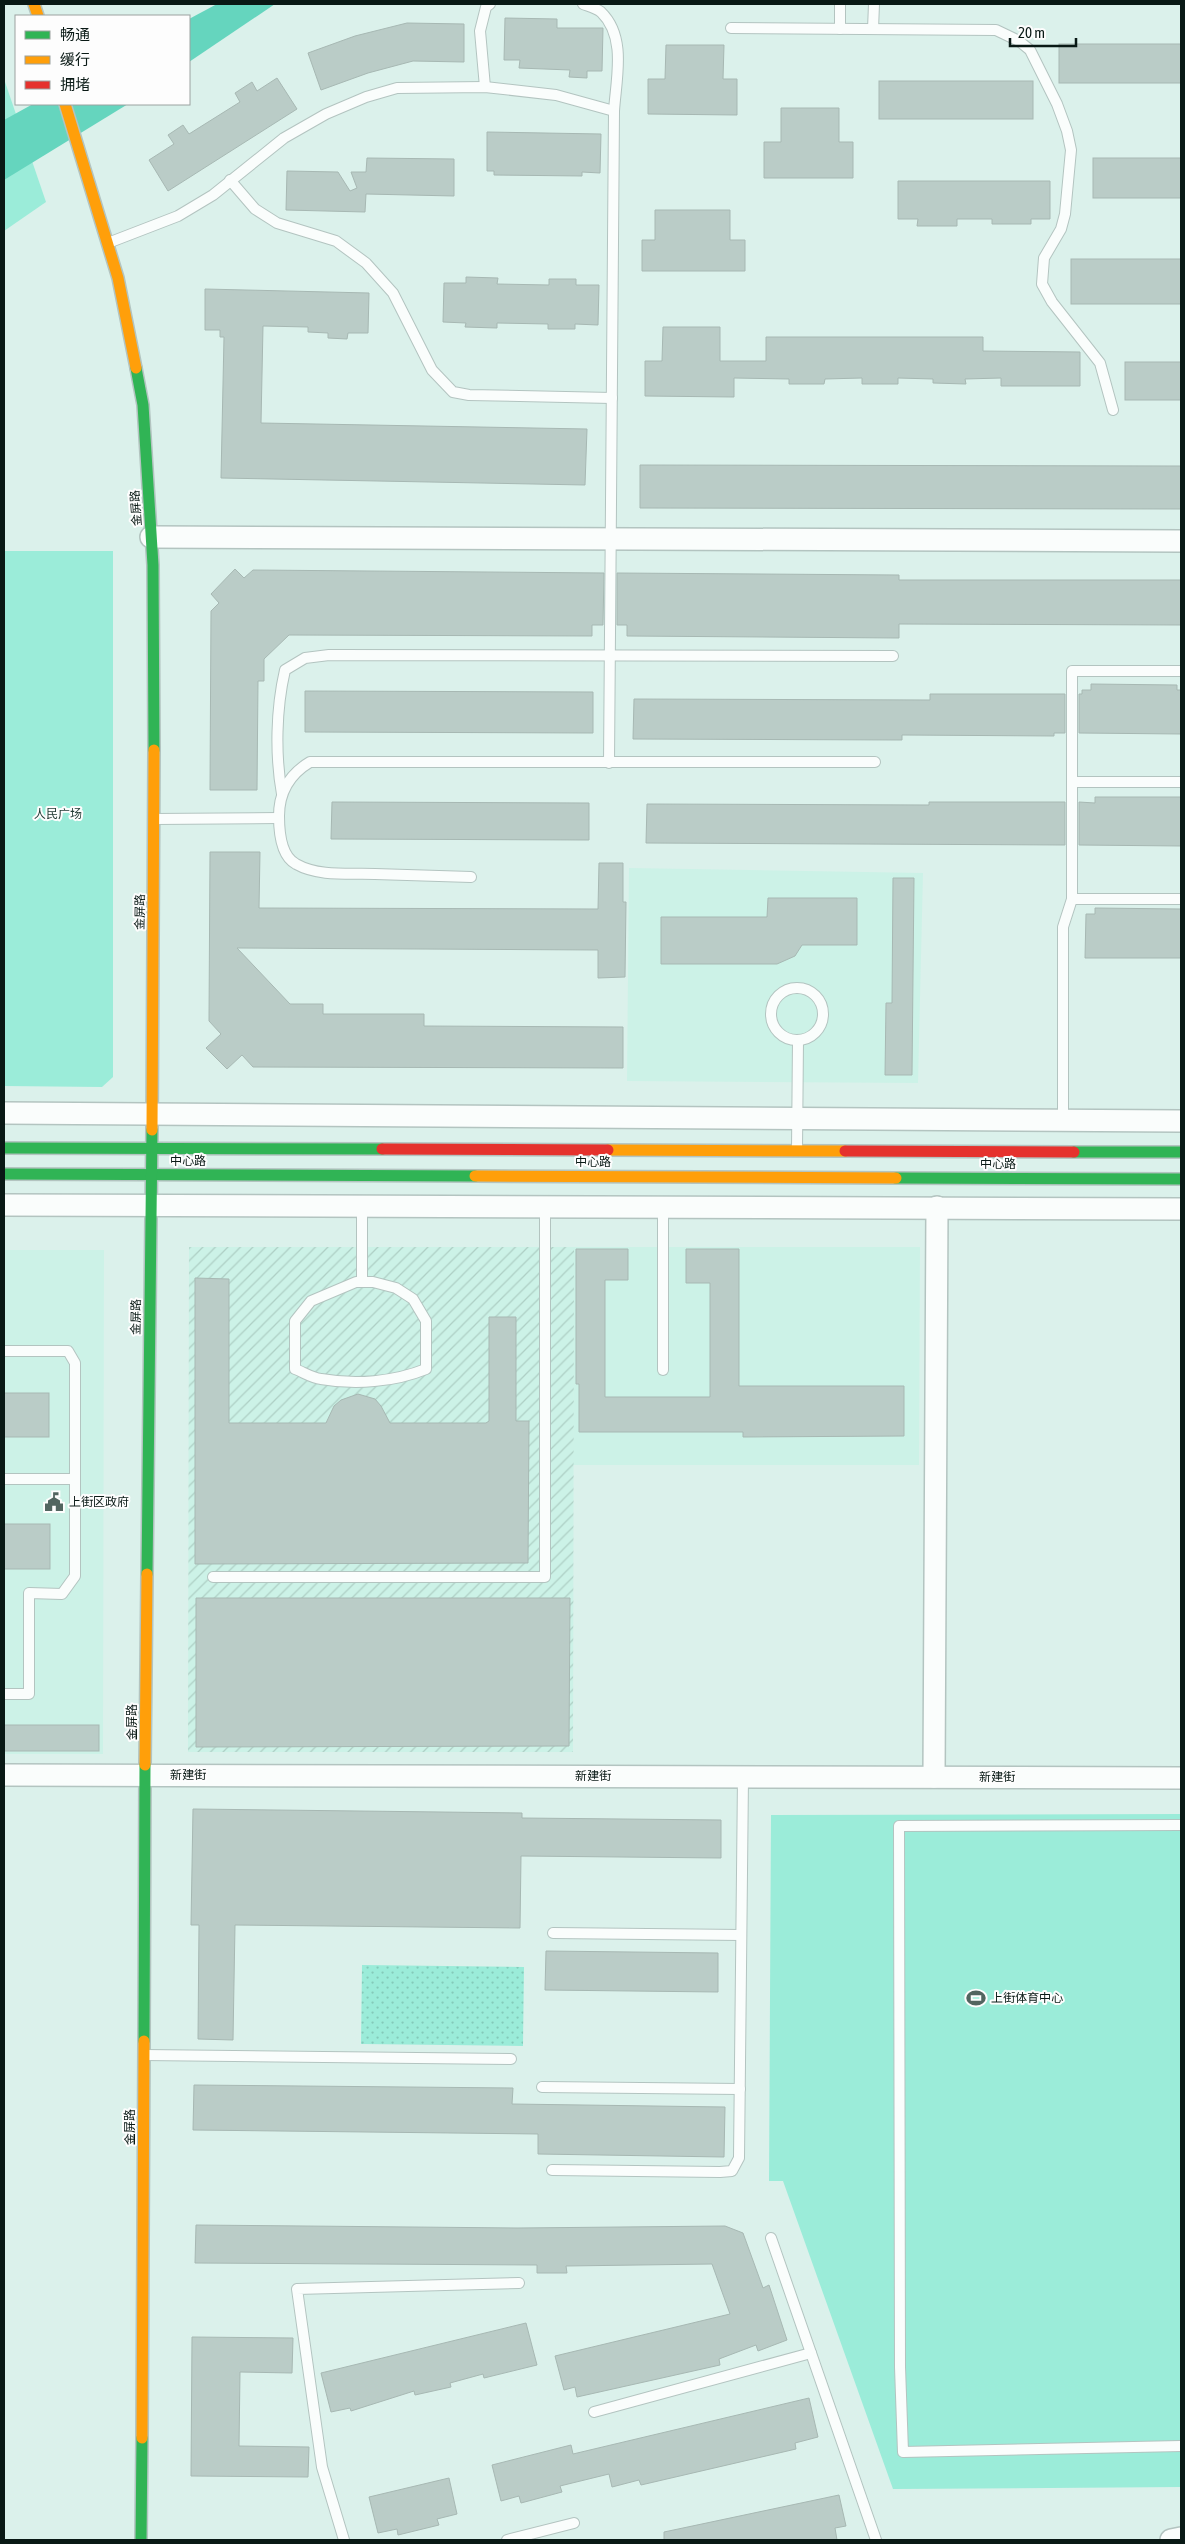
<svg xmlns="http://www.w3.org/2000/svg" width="1185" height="2544" viewBox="0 0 1185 2544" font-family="'Asap Condensed','Noto Sans SC',sans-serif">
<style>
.built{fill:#ccf2e7}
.industrial{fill:url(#industrial-furrows)}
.grass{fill:url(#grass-dots)}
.park{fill:#9becd9}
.water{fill:#65d5be}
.building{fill:#baccc7;stroke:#a7b8b3}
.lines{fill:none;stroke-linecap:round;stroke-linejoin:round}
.lane-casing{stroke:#b3c4c0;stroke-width:12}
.street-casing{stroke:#b3c4c0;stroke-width:24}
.fast-casing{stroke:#b3c4c0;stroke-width:14}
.slow-casing{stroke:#b3c4c0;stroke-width:14}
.jam-casing{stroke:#b3c4c0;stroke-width:14}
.lane{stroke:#fafdfc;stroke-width:10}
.street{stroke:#fafdfc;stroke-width:21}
.fast{stroke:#30b455;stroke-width:11}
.slow{stroke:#ff9f0a;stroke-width:11}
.jam{stroke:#e5322d;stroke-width:11}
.labels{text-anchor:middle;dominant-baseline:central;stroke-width:4;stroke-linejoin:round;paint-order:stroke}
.street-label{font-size:12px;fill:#091915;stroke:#fdfdfd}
.park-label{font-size:12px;fill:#213933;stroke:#fdfdfd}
.poi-label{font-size:12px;fill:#091915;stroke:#fdfdfd;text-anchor:start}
</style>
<defs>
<pattern id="industrial-furrows" width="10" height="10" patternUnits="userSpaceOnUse" patternTransform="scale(1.25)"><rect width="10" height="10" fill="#ccf2e7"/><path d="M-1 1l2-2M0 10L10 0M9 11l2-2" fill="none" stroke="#aecfc5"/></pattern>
<pattern id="grass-dots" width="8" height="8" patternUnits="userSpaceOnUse" patternTransform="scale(1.25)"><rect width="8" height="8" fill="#9becd9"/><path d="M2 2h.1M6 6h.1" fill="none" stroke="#84cab9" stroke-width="1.8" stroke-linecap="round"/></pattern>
</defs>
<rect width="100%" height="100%" fill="#dbf1eb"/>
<g class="built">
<polygon points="629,868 923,873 918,1083 627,1081"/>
<polygon points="574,1247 920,1247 919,1465 573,1465"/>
<polygon points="4,1250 104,1250 103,1754 4,1754"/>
</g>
<polygon class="industrial" points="189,1247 574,1247 573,1752 188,1752"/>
<polygon class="grass" points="362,1965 524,1967 523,2046 361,2044"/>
<g class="park">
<polygon points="4,79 46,202 4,231"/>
<polygon points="4,551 113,551 113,1077 102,1087 4,1086"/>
<polygon points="1181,1814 1181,2487 893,2489 783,2181 769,2181 771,1815"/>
</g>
<g class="water">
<polygon points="217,4 275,4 189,62 189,19"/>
<polygon points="33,104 128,104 4,180 4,120"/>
</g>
<g class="building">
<polygon points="505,18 557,19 557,28 603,28 602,71 587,71 587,78 569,77 570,70 519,68 520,60 504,60"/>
<polygon points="407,23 464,24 464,62 413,61 368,73 321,90 308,53 355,36"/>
<rect x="1059" y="44" width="122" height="39"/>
<polygon points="666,45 724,45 723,79 737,79 737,115 648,114 648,79 665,79"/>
<polygon points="277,78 297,109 168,191 149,160 174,144 168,135 183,125 189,134 240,102 235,93 252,82 257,91"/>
<rect x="879" y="81" width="154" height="38"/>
<polygon points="781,108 839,108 839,142 853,142 853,178 764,178 764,142 781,142"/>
<polygon points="487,132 601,134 600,173 582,172 582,176 494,175 494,171 487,171"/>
<polygon points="367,158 454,159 454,196 366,194 365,212 286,210 287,171 338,172 350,191 357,188 351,172 366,172"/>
<rect x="1093" y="158" width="88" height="40"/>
<polygon points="898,181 1050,181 1050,219 1031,219 1031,224 992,224 992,219 957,219 957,226 917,226 918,219 898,219"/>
<polygon points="655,210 730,210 730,240 745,240 745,271 642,271 642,240 655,240"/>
<rect x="1071" y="259" width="110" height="45"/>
<polygon points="466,277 498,278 497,284 549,285 549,279 576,279 576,285 599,285 598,325 575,324 575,329 548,329 548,324 497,323 497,328 465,327 466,323 443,322 444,283 466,283"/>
<polygon points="205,289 369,293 368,333 348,333 347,339 328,338 328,333 308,332 308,327 263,326 261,423 587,429 585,485 221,478 224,337 220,337 220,330 205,330"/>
<polygon points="663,327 720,327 720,361 766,361 766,337 983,337 983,351 1080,352 1080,386 1001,386 1001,378 965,379 966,384 933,383 933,379 898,378 898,384 862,384 862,378 825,379 824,384 789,384 789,379 734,378 734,397 645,396 645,361 662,361"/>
<rect x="1125" y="362" width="56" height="38"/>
<polygon points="640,465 1181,466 1181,509 640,508"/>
<polygon points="235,569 244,578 253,570 604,573 603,625 592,625 592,636 289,635 264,659 264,681 258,681 257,790 210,790 211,611 219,603 211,594"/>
<polygon points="617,573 899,575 899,580 1181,580 1181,625 899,624 899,638 627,636 627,625 617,625"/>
<polygon points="1091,684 1177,685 1177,690 1181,690 1181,734 1079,733 1079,694 1082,694 1082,690 1091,690"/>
<polygon points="305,691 593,692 593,733 305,732"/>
<polygon points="930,694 1065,694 1065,733 1054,733 1054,736 902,735 902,740 633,739 634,699 930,700"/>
<polygon points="1095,797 1181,797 1181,846 1079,845 1079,802 1095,803"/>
<polygon points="332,802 589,803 589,840 331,839"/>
<polygon points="929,802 1065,802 1065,845 646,843 647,804 929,805"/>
<polygon points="210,852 260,852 259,908 598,909 599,863 623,863 623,902 626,902 625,977 598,978 598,950 237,948 290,1004 323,1004 323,1014 424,1014 424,1026 623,1027 623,1068 253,1067 242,1055 227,1069 206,1048 221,1034 209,1021"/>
<polygon points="893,878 914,878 912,1075 885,1075 886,1003 892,1003"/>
<polygon points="768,898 857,898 857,945 802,945 795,956 777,964 661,964 661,917 767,917"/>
<polygon points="1095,908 1181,909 1181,958 1085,958 1086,914 1095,914"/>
<polygon points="576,1249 628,1249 628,1280 605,1280 605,1397 710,1397 710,1283 686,1283 686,1249 739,1249 739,1386 904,1386 904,1436 743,1437 743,1432 579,1432 579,1384 576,1384"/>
<polygon points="195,1278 229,1279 229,1423 326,1423 334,1406 341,1400 358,1394 375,1399 381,1406 390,1423 486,1423 489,1421 489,1317 516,1317 516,1421 529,1421 528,1563 195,1564"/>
<rect x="4" y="1393" width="45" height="44"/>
<rect x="4" y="1524" width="46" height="45"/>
<polygon points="196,1598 570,1598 569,1746 196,1747"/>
<rect x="4" y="1725" width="95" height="26"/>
<polygon points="193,1809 522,1813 522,1818 721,1820 721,1858 521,1856 520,1928 235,1925 233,2040 198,2039 199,1925 191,1925"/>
<polygon points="546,1951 718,1953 718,1992 545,1990"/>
<polygon points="194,2085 513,2088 512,2104 725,2107 724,2157 538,2154 538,2134 193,2130"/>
<polygon points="196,2225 518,2228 725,2226 743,2233 763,2288 769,2285 787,2340 758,2351 756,2345 719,2359 720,2365 577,2397 575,2387 564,2390 555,2356 730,2314 712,2264 566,2266 567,2273 537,2273 537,2265 195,2263"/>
<polygon points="526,2323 537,2365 484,2378 483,2374 450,2383 451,2387 415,2395 414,2391 351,2411 350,2408 331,2412 321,2373"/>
<polygon points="192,2337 293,2338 292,2373 240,2372 239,2446 309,2447 308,2477 191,2476"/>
<polygon points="809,2398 818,2437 795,2443 796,2449 641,2485 639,2480 612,2487 609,2474 560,2486 562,2492 521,2503 519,2496 501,2501 492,2465 571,2445 573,2454"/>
<polygon points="449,2478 457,2514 437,2519 439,2525 398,2535 397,2529 378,2533 369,2497"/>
<polygon points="839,2495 846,2526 835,2528 837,2540 664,2540 664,2532"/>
</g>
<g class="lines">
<g class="lane-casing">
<g id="lane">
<path d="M583 4C588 6 596 8 601 12 627 37 616 79 614 111L609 763"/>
<polyline points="731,28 996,30 1019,41 1030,50 1057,104 1067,131 1071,150 1065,214 1061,229 1044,258 1042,284 1052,302 1100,363 1113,410"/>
<polyline points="840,29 840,4"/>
<polyline points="873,29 874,4"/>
<polyline points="485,87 480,31 486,7 490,4"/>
<polyline points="230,180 255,209 277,223 336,241 366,263 393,293 432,370 453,392 469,395 612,398"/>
<polyline points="108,243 178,216 213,195 284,138 326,114 366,97 397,88 485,87 556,95 614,111"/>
<polyline points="1181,671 1072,671 1072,899 1181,899"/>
<polyline points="1072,782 1181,782"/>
<path d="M282 794C275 755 276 709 285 670L305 658 329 655 893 656"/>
<polyline points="155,819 279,818"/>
<path d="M471 877C439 876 407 875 375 874 350 873 319 877 296 864 281 856 279 831 279 816 279 792 290 774 310 762H875"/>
<circle cx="797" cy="1014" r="26"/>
<polyline points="1063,1120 1063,927 1072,899"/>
<polyline points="797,1149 798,1040"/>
<path d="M356 1282H373L396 1288 413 1299 426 1321V1369C394 1382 355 1385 321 1379 312 1378 303 1372 295 1369V1321L311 1301Z"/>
<polyline points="362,1282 362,1206"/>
<polyline points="4,1351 68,1351 75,1363 75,1576 62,1594 29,1593 29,1694 4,1694"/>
<polyline points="663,1370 663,1206"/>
<polyline points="4,1479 75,1479"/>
<polyline points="213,1577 545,1577 545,1206"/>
<polyline points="1181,1825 899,1826 900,2367 903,2452 1181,2446"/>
<polyline points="553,1933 741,1935"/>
<polyline points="144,2055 511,2059"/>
<polyline points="542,2087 740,2089"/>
<polyline points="552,2170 720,2172 732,2171 739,2158 743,1777"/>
<polyline points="771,2238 876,2540"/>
<polyline points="594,2412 811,2353"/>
<polyline points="344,2540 322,2467 297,2289 519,2283"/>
<polyline points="507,2540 574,2523"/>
</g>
</g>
<g class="street-casing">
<g id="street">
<polyline points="151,537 1181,541"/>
<polyline points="4,1113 1181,1121"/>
<polyline points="4,1205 1181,1209"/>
<polyline points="4,1775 1181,1778"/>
<polyline points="934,1777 937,1207"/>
<polyline points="1171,2540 1181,2538"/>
</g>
</g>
<g class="fast-casing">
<g id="fast">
<polyline points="136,368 143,405 153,565 154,750"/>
<polyline points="4,1148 382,1149"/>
<polyline points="1074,1152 1181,1152"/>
<polyline points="4,1174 475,1176"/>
<polyline points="896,1178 1181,1179"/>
<polyline points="147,1574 152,1130"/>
<polyline points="144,2041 145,1765"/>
<polyline points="141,2540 142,2438"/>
</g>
</g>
<g class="slow-casing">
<g id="slow">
<polyline points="34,4 38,16"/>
<polyline points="65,104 118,278 136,368"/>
<polyline points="152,1130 154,750"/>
<polyline points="608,1150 845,1151"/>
<polyline points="475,1176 896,1178"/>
<polyline points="145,1765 147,1574"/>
<polyline points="142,2438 144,2041"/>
</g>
</g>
<g class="jam-casing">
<g id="jam">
<polyline points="382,1149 608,1150"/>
<polyline points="845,1151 1074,1152"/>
</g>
</g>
<use href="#lane" class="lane"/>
<use href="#street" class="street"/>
<use href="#fast" class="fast"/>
<use href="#slow" class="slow"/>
<use href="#jam" class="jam"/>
</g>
<defs>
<g id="civic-bare" transform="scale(1.5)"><path d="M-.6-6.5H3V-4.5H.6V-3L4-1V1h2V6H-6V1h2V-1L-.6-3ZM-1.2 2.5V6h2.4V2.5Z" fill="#526560" stroke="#fdfdfd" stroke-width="2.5" paint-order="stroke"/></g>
<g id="stadium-bare" transform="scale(1.5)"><path d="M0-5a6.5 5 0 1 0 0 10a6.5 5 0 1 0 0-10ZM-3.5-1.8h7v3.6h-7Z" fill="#526560" stroke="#fdfdfd" stroke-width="2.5" paint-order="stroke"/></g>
</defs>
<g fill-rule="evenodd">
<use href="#civic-bare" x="54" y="1502"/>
<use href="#stadium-bare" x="976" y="1998"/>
</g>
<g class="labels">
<g class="street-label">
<text transform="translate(136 508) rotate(-94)">金屏路</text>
<text transform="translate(140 912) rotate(-89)">金屏路</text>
<text x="188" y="1161">中心路</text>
<text x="593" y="1162">中心路</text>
<text x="998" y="1164">中心路</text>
<text transform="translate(136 1317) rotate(-89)">金屏路</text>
<text transform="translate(132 1722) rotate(-90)">金屏路</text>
<text x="188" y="1775">新建街</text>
<text x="593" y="1776">新建街</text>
<text x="997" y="1777">新建街</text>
<text transform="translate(130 2127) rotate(-90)">金屏路</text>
</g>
<g class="park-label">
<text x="58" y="814">人民广场</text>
</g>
<g class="poi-label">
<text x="69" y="1502">上街区政府</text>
<text x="991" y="1998">上街体育中心</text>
</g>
</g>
<rect width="1185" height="2544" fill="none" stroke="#091915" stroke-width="10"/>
<rect x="15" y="15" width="175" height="90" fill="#fdfdfd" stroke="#9ba2a0"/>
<rect x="25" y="31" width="25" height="8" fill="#30b455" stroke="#9ba2a0"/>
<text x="60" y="40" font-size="15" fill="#091915">畅通</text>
<rect x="25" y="56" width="25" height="8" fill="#ff9f0a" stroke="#9ba2a0"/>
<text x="60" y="65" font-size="15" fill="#091915">缓行</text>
<rect x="25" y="81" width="25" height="8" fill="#e5322d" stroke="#9ba2a0"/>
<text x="60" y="90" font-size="15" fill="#091915">拥堵</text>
<path d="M1010 38v8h66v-8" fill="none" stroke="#091915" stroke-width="2.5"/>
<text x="1018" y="38" font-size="15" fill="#091915" stroke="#fdfdfd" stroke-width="4" paint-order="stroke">20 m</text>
</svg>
